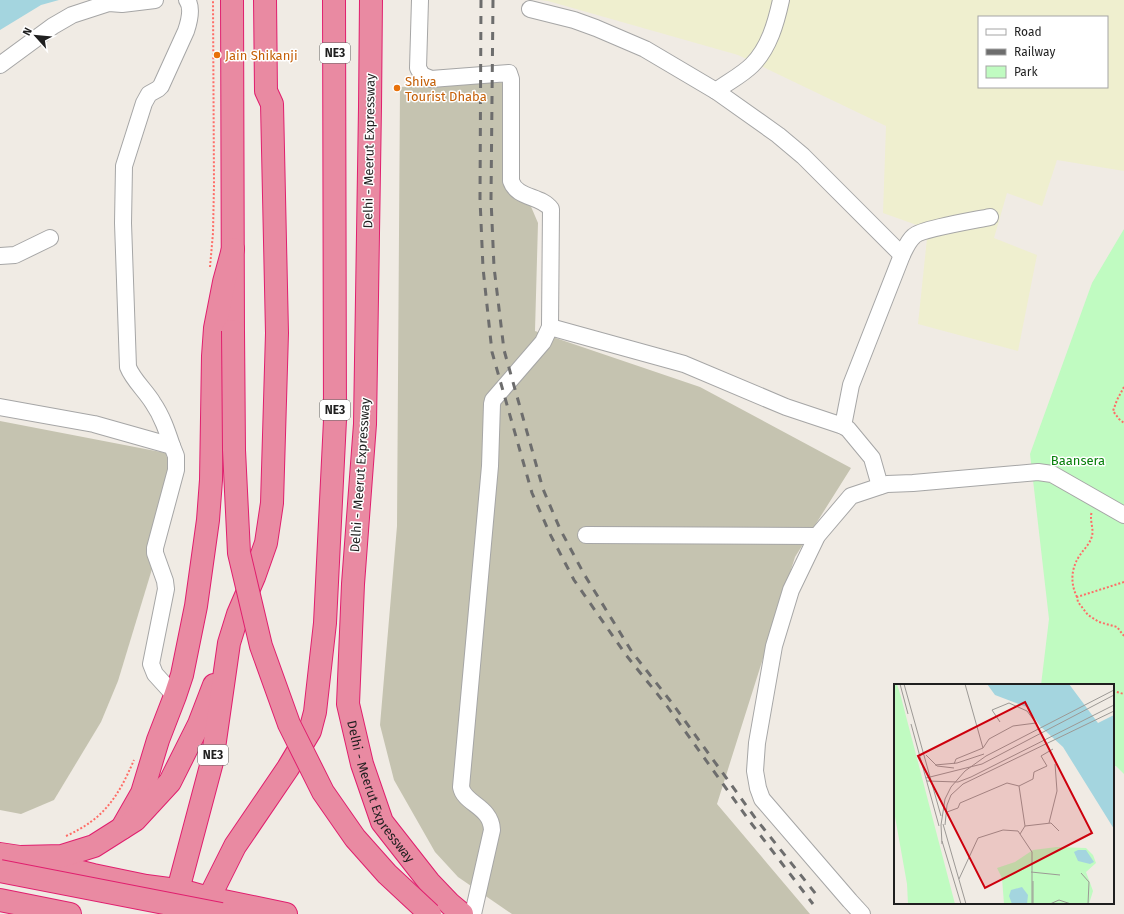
<svg xmlns="http://www.w3.org/2000/svg" width="1124" height="914" viewBox="0 0 1124 914" font-family="'Fira Sans',sans-serif">
<style>
.construction{fill:#c5c3b0}
.farmland{fill:#efefcf;fill-rule:evenodd}
.park{fill:#c0fbc1}
.water{fill:#a4d5df}
.lines{fill:none;stroke-linecap:round;stroke-linejoin:round}
.minor-casing{stroke:#a6a6a6;stroke-width:18}
.highway-casing{stroke:#e01f6e;stroke-width:24}
.path{stroke:#fe6d67;stroke-width:2;stroke-dasharray:2 2;stroke-linecap:butt}
.minor{stroke:#fff;stroke-width:16}
.highway{stroke:#e98aa2;stroke-width:22}
.rail{stroke:#6d6d6d;stroke-width:3;stroke-dasharray:8 8;stroke-linecap:butt}
.highway-bridge-casing{stroke:#e01f6e;stroke-width:24;stroke-linecap:butt}
.highway-bridge{stroke:#e98aa2;stroke-width:22}
.food-dot{fill:#e8710a;stroke:#fff;stroke-width:1.5}
.labels{text-anchor:middle;dominant-baseline:central;stroke-width:3;stroke-linejoin:round;paint-order:stroke}
.shield{fill:#fff;stroke:#626262;stroke-width:1}
.shield-label{font-size:12px;font-weight:bold;fill:#1f1f1f}
.food-label{font-size:13px;fill:#c56008;stroke:#fff;text-anchor:start}
.street-label{font-size:13px;fill:#1f1f1f;stroke:#fff}
.park-label{font-size:13px;fill:#08810b;stroke:#fff}
.inset-road{fill:none;stroke:#9c9995;stroke-width:1}
.view{fill:#cd000d;fill-opacity:0.15;stroke:#cd000d;stroke-width:2}
.inset-edge{fill:none;stroke:#1f1f1f;stroke-width:2}
</style>
<rect width="100%" height="100%" fill="#f0ebe4"/>
<g class="construction">
<polygon points="511,82 512,162 538,223 535,331 700,387 851,468 795,557 717,804 810,914 512,914 458,877 435,852 394,780 380,725 397,526 400,87"/>
<polygon points="0,421 166,453 171,476 152,569 118,681 101,722 54,800 21,814 0,810"/>
</g>
<path class="farmland" d="M540 0H1124V171L1057 160 1042 206 1007 193 994 238 1037 255 1018 351 918 324 928 229 883 213 886 126 738 55 548 1ZM979 17H1107V87H979Z"/>
<polygon class="park" points="1124,229 1124,774 1116,766 1113,766 1113,685 1041,685 1049,619 1030,454 1092,283"/>
<polygon class="water" points="0,0 59,0 41,5 0,30"/>
<g class="lines">
<g class="minor-casing">
<g id="minor">
<path d="M420 0 418 68 422 75 431 79 509 73 511 79V181C517 199 541 195 551 209L550 327 543 342 493 400 492 404 490 466 461 787C464 804 491 806 492 830L473 914"/>
<polyline points="530,9 574,20 596,28 645,49 716,91 778,135 803,156 902,255"/>
<polyline points="0,65 53,26 72,15 109,3 122,4 155,0"/>
<path d="M716 91C728 82 742 75 752 65 769 48 776 23 781 0"/>
<polyline points="0,256 15,255 50,238"/>
<polyline points="550,327 684,364 786,407 843,426 848,429 872,458 880,486"/>
<polyline points="0,407 94,424 172,446 176,456 176,470 155,548 155,553 165,581 166,589 151,664 155,674 175,696"/>
<path d="M843 426 851 385 902 255C905 249 908 241 914 236 921 229 976 220 990 217"/>
<path d="M172 446C167 431 162 416 153 403 146 391 133 380 128 367L123 223 124 166 144 103 149 94 158 89 161 86 186 31C189 22 193 8 187 0"/>
<polyline points="586,535 817,536"/>
<polyline points="862,914 850,901 762,799 758,788 755,771 757,743 774,646 791,590 817,536 851,496 887,484 913,483 1038,472 1052,474 1124,515"/>
</g>
</g>
<g class="highway-casing">
<g id="highway">
<polyline points="232,0 233,331"/>
<path id="s1" d="M371 0 370 107 365 424 353 584 348 704 362 764 382 822 429 882 450 904 462 914"/>
<polyline points="122,828 142,793 158,740 175,696 182,675 196,606 208,520 211,480 213,356 215,328 224,282 233,249"/>
<polyline points="0,854 20,857 93,875 146,886 184,891 209,898 286,914"/>
<polyline points="20,857 62,856 94,846 135,820 170,782 199,724 214,685"/>
<polyline points="0,900 70,914"/>
<polyline points="176,914 178,890 212,762 229,643 238,614 254,577 266,543 272,503 277,333 272,104 266,91 265,0"/>
<polyline points="204,914 209,898 235,846 288,768 310,731 315,712 325,623 335,420 334,0"/>
</g>
</g>
<g class="path">
<polyline points="210,267 213,233 214,185 213,0"/>
<polyline points="1124,387 1117,400 1113,411 1119,419 1124,423"/>
<polyline points="1124,582 1077,597 1078,602 1088,615 1099,622 1117,627 1124,636"/>
<path d="M1077 597C1070 583 1071 568 1080 555 1084 549 1090 544 1092 536 1094 528 1089 520 1092 511"/>
<polyline points="1113,691 1124,694"/>
<path d="M66 836C104 819 118 797 134 760"/>
</g>
<use href="#minor" class="minor"/>
<use href="#highway" class="highway"/>
<g class="rail">
<polyline points="481,0 480,199 483,268 492,352 532,493 550,534 574,580 626,655 667,706 751,823 813,904"/>
<polyline points="493,0 491,199 494,267 504,350 543,489 560,529 584,574 632,652 672,703 756,819 819,898"/>
</g>
<g class="highway-bridge-casing">
<g id="highway-bridge">
<polyline points="233,331 234,450 239,553 261,646 289,724 323,792 355,838 387,874 430,914"/>
<polyline points="0,871 221,914"/>
</g>
</g>
<use href="#highway-bridge" class="highway-bridge"/>
</g>
<g class="food-dot">
<circle cx="217" cy="55" r="4"/>
<circle cx="397" cy="88" r="4"/>
</g>
<g class="labels">
<g class="shield">
<rect x="320" y="43" width="30" height="20" rx="3"/>
<rect x="320" y="400" width="30" height="20" rx="3"/>
<rect x="198" y="745" width="30" height="20" rx="3"/>
</g>
<g class="shield-label">
<text x="335" y="53">NE3</text>
<text x="335" y="410">NE3</text>
<text x="213" y="755">NE3</text>
</g>
<g class="food-label">
<text x="225" y="55">Jain Shikanji</text>
<text x="405" y="81">Shiva<tspan x="405" dy="15">Tourist Dhaba</tspan></text>
</g>
<g class="street-label">
<text transform="translate(369 151) rotate(-89)">Delhi - Meerut Expressway</text>
<text transform="translate(360 475) rotate(-86)">Delhi - Meerut Expressway</text>
<text stroke="none"><textPath href="#s1" startOffset="799">Delhi - Meerut Expressway</textPath></text>
</g>
<g class="park-label">
<text x="1078" y="460">Baansera</text>
</g>
</g>
<g transform="translate(894 684)">
<rect width="220" height="220" fill="#f0ebe4"/>
<path d="M0 0H3L7 13 61 220H14L13 200 0 127ZM163 163 192 164 199 171 202 179 192 188 199 207 195 220H110L108 194 103 184 121 178 139 166Z" fill="#c0fbc1"/>
<path d="M93 0H175L204 39 220 31V145L169 63 146 42 133 23 101 11ZM184 166H192L200 178 196 180 184 177 180 168ZM128 203 134 211 133 220H118L115 212 117 206Z" fill="#a4d5df"/>
<path class="inset-road" d="M6 0 14 30M10 0 47 132M17 40 45 142M89 64 95 55 119 42 142 39 133 27 115 19 98 26 106 38M32 71 43 82 60 84M60 80 62 75 89 64 71 0M41 81 63 79 90 70M32 94 88 80 220 11M33 97 64 98 77 93 220 21M125 102 131 142 126 150M53 128 64 124 66 119 113 99 125 102 139 95 140 88 153 82 147 72 159 65M155 139 163 107 161 80M49 140 72 220M51 141 53 121 57 111 69 100 220 27M131 142 157 139 165 147M48 157 67 220M48 160 47 141 51 115 57 103 71 87 92 72 220 6M137 188 166 191M187 189 195 198 194 220M65 195 84 154 109 146 124 147 138 168V220M139 197V220M156 220 165 216 177 220"/>
<path class="view" d="M131 18 198 149 91 204 24 72Z"/>
<rect width="220" height="220" class="inset-edge"/>
</g>
<rect x="978" y="16" width="130" height="72" fill="#ffffff" stroke="#a5a5a5"/>
<rect x="986" y="29" width="20" height="6" fill="#ffffff" stroke="#a5a5a5"/>
<text x="1014" y="36" font-size="12" fill="#1f1f1f">Road</text>
<rect x="986" y="49" width="20" height="6" fill="#6d6d6d" stroke="#a5a5a5"/>
<text x="1014" y="56" font-size="12" fill="#1f1f1f">Railway</text>
<rect x="986" y="66" width="20" height="12" fill="#c0fbc1" stroke="#a5a5a5"/>
<text x="1014" y="76" font-size="12" fill="#1f1f1f">Park</text>
<g transform="translate(36 36) rotate(297)" stroke="#ffffff" stroke-width="3" paint-order="stroke">
<path d="M0-3L7 15L0 10L-7 15Z" fill="#1f1f1f"/>
<text y="-6" font-size="11" font-weight="bold" text-anchor="middle" fill="#1f1f1f">N</text>
</g>
</svg>
